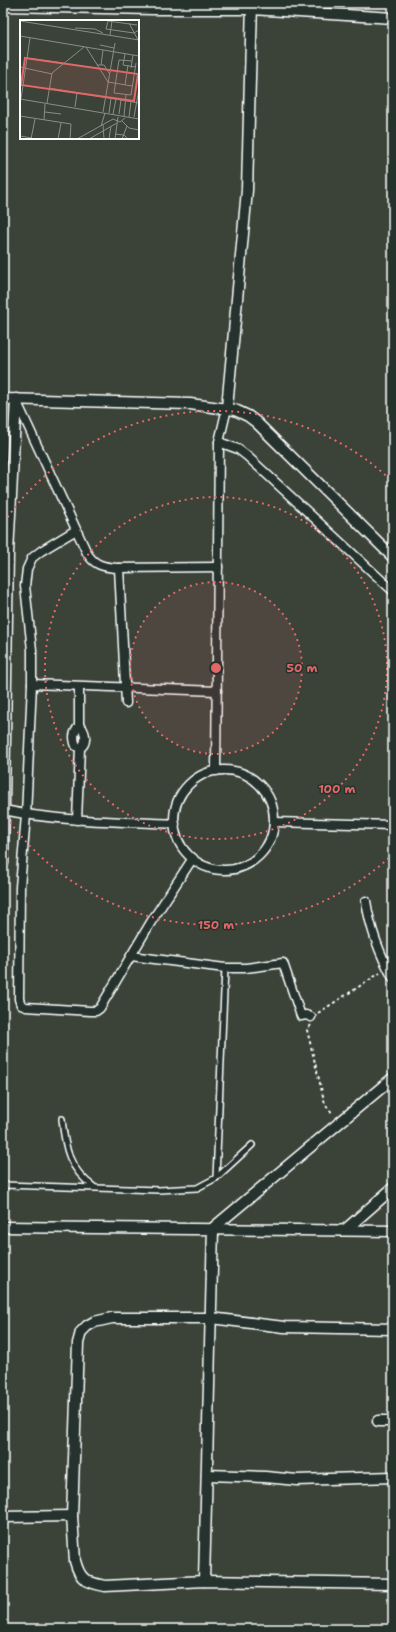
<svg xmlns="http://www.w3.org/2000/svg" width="396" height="1632" viewBox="0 0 396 1632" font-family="'Shantell Sans',sans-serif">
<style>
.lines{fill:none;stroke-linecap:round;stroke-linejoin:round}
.service-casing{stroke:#fff;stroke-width:8}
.pedestrian-casing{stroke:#fff;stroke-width:11}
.minor-casing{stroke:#fff;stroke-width:13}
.path{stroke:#fff;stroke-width:2;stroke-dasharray:3 3;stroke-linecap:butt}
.service{stroke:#26332d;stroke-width:5}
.pedestrian{stroke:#26332d;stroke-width:8}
.minor{stroke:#26332d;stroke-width:10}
.ring{fill:none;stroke:#e26868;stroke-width:2;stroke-dasharray:2 4}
.inset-road{fill:none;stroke:#898e88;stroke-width:1}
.view{fill:#e26868;fill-opacity:0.15;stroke:#e26868;stroke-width:2}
.inset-edge{fill:none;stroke:#fff;stroke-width:2}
.centre{fill:#e26868;stroke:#26332d;stroke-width:2}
.ring-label{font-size:12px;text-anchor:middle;font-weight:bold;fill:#e26868;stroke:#26332d;stroke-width:3;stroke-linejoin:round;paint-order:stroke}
</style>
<rect width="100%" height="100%" fill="#3b4339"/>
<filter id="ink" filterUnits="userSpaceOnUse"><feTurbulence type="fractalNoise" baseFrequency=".025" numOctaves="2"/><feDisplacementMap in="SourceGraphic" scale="8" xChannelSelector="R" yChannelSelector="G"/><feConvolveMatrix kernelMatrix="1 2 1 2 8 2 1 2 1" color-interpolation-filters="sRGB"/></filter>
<g filter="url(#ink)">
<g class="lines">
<g class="service-casing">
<g id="service">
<path d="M62 1119C65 1149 69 1169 94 1187"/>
<polyline points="216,1178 225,968"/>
<polyline points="3,1185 159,1190 197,1188 216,1178 252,1145"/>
</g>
</g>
<g class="pedestrian-casing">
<g id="pedestrian">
<path d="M16 400 87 553C94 565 103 567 117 568L218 567"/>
<polyline points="219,442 238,449 247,456 393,591"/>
<polyline points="76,530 41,551 32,558 27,569 25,586 32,650 32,684 26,815 20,887 19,999 21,1005 26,1007 90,1011 96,1011 100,1008 151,922 193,858"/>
<polyline points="119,568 126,703"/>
<polyline points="32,684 217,691"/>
<path d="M79 687V726C73 733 73 738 76 746L80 748"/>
<circle cx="224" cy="820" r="50"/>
<polyline points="216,771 219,442 227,408"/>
<path d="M4 810C60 822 118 821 175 824"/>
<path d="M77 820 80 748C87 744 86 734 82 728L79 726"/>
<polyline points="274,822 393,825"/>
<path d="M366 901C370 927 380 955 393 978"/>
<polyline points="131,956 225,968 246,968 283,963 301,1016 306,1015 311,1017"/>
</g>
</g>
<g class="minor-casing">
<g id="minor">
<polyline points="3,6 153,9 252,9 393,18"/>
<polyline points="3,399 190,404 235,410 248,416 256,422 393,557"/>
<polyline points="227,408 247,190 252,3"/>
<polyline points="3,863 8,553 16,399"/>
<polyline points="3,1227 393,1231"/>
<polyline points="345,1230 393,1188"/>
<path d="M393 1329 284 1327 211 1318H112L94 1322 87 1326 81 1332 78 1343 72 1516 75 1561C80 1580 86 1582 105 1586L204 1581 393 1584"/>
<polyline points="378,1421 393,1421"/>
<polyline points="207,1475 265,1477 297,1480 393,1477"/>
<polyline points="3,1517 72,1516"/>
<polyline points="204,1581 213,1228 393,1078"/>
</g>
</g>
<g class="path">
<polyline points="318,1013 380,973"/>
<polyline points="311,1025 307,1030 325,1104 333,1114"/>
</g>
<use href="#service" class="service"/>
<use href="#pedestrian" class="pedestrian"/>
<use href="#minor" class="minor"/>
</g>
</g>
<circle cx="216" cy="668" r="86" fill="#e26868" fill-opacity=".12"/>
<g class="ring">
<circle cx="216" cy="668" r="86"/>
<circle cx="216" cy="668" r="171"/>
<path d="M393 854A257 257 0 0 1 4 814M4 522A257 257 0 0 1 393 482"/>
</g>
<g transform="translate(20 20)">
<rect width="119" height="119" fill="#3b4339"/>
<path class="inset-road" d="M0 1 119 20M109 3 118 20M117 5 88 1 86 9 114 13 119 10M55 8 75 9 83 13M90 15 92 1M0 16 119 36M80 25 94 28M66 27 88 62 112 66M105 34 103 45 116 47M7 38 43 43M112 41 99 40 94 73 111 75 116 43M77 45H84L89 53M81 45 83 30M0 47 32 54M111 48 113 35M105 65 108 45M29 68 119 83M0 79 119 99M1 79 10 18M27 83 32 53 64 27M55 87 57 73M25 92 41 94M83 92 95 23M89 93 91 78M93 94 96 79M99 94 101 80M0 96 51 104 50 119M104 96 106 75M109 97 111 81M114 97 119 69M93 99 100 102 105 98M24 100 25 84M102 101 109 108 119 110M83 105 84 119M81 106 85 93M95 114 104 115 108 119M0 116 12 118M11 119 15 99M38 119 41 103M57 119 93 99M69 119 97 103M89 119 91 106M95 119 98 97M102 119 107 106"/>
<path class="view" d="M5 38 118 54 114 81 1 65Z"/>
<rect width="119" height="119" class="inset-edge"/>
</g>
<circle cx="216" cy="668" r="6" class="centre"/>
<g class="ring-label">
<text x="302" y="672">50 m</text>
<text x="337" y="793">100 m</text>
<text x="216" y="929">150 m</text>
</g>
<rect width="396" height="1632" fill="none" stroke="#26332d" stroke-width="16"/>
<rect x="8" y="8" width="380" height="1616" fill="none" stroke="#fff" stroke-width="1.5" filter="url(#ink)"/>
</svg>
